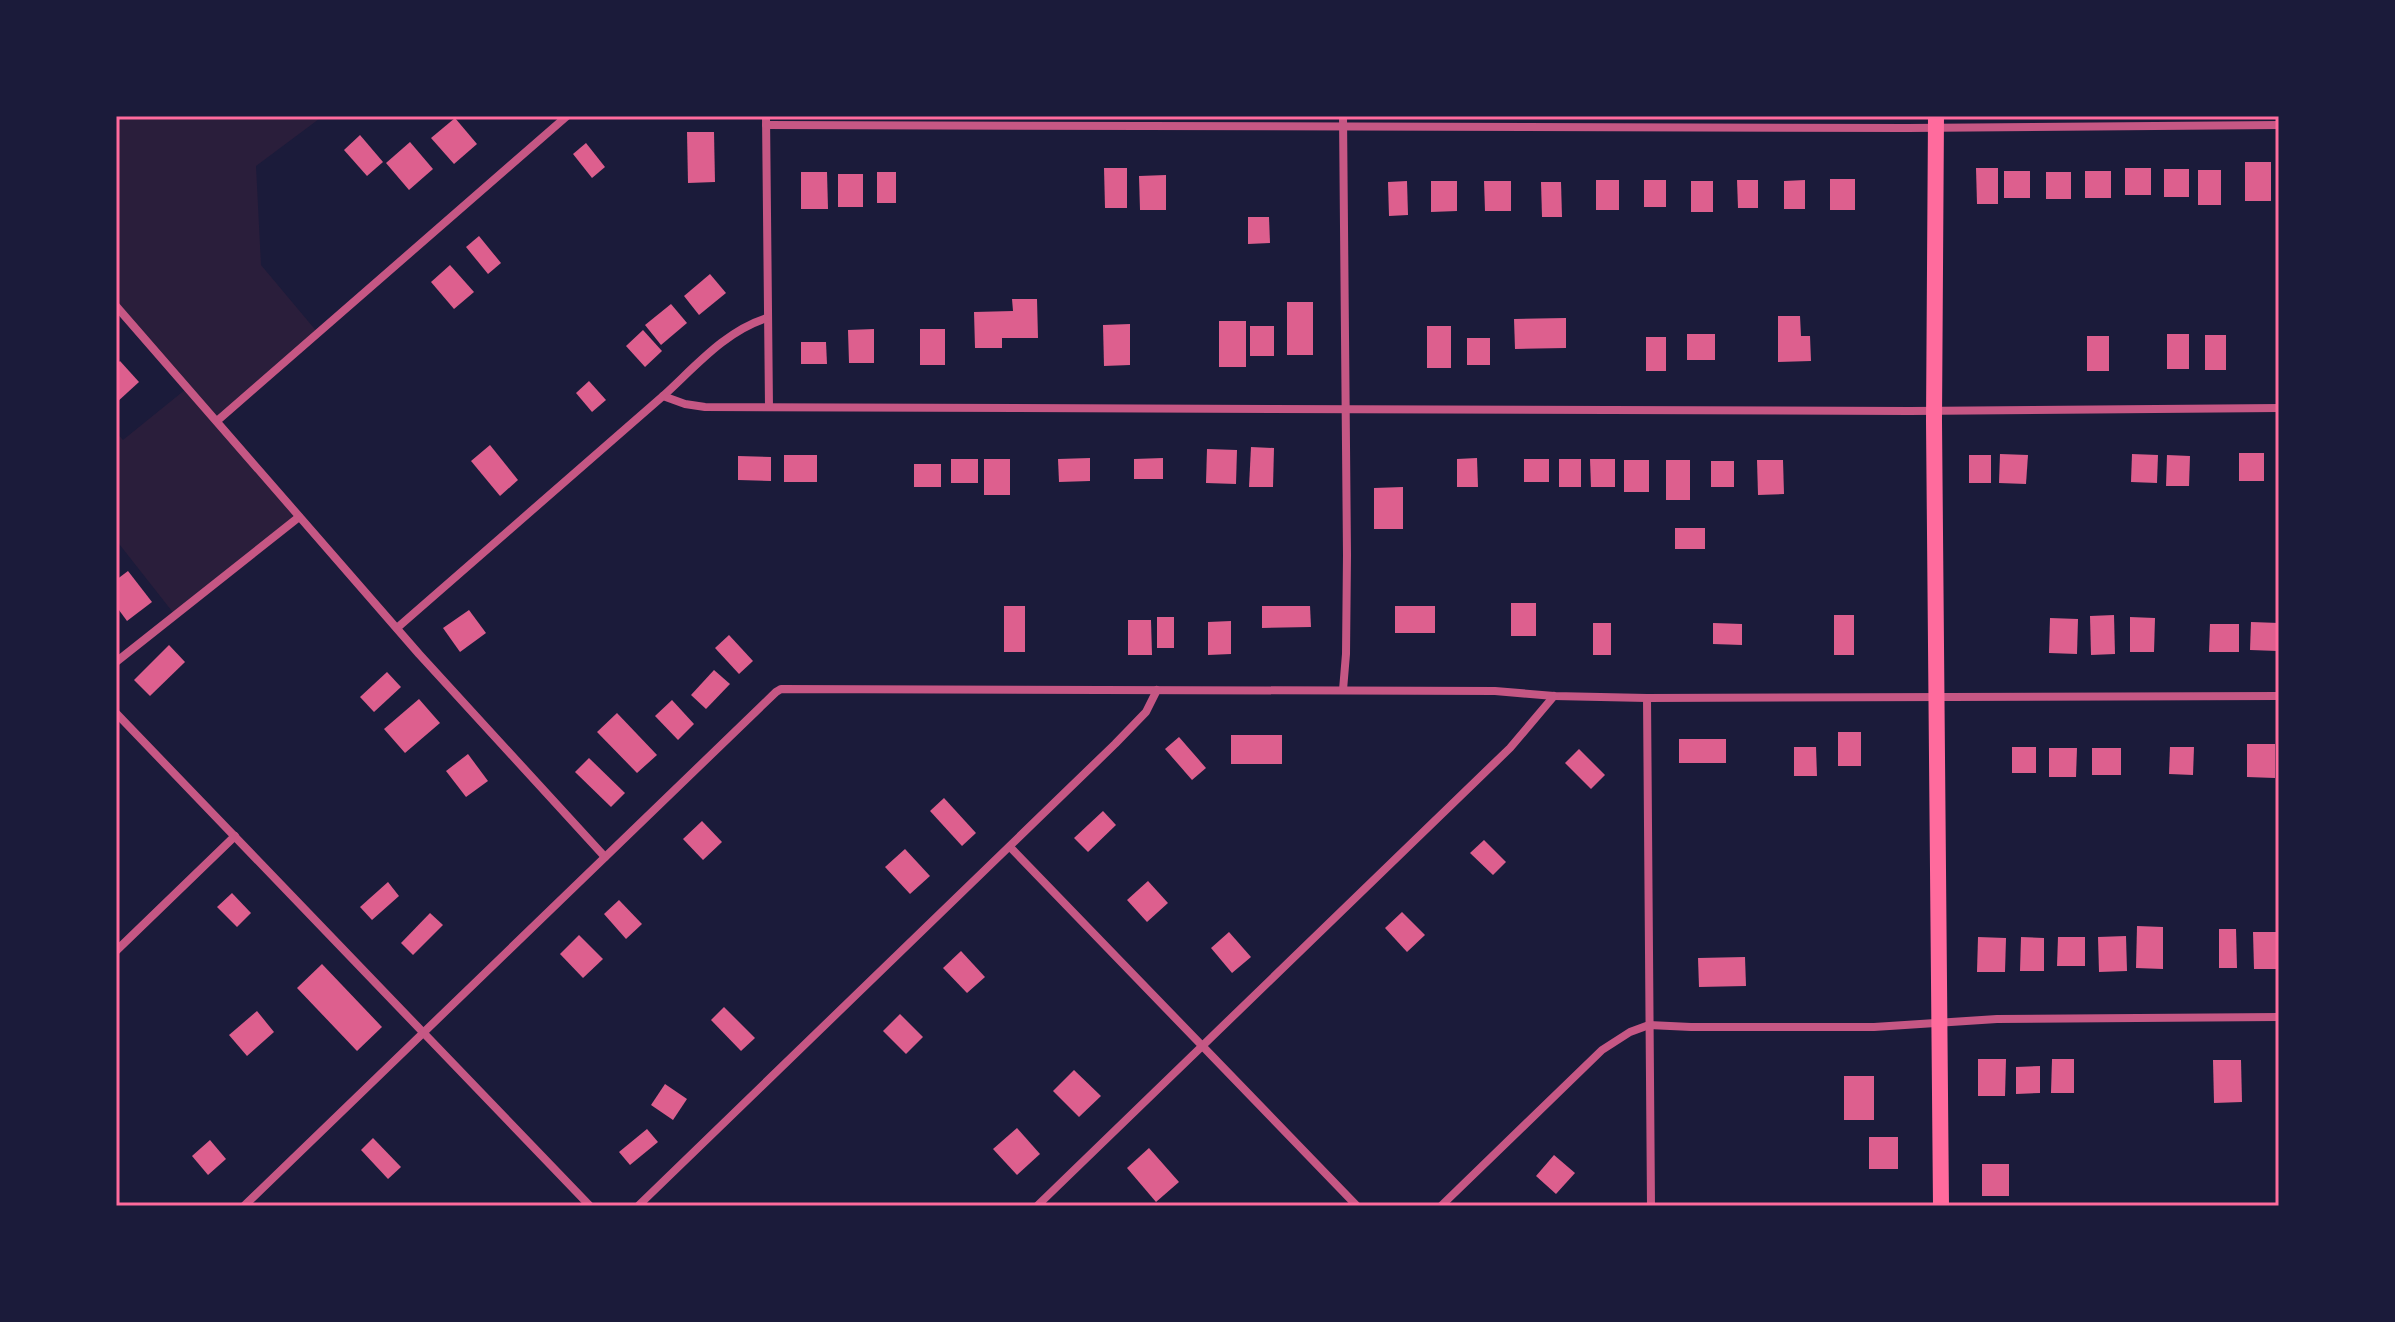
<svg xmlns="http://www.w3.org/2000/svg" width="2395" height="1322" viewBox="0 0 2395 1322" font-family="Poppins,sans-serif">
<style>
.green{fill:#2a1e3b}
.building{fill:#dd5f8e}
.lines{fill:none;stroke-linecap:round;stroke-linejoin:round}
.minor{stroke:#c65784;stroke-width:8}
.secondary{stroke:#ff6b9d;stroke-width:16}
.neatline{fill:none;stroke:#ff6b9d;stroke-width:3}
</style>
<rect width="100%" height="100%" fill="#1b1b3a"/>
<polygon class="green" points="116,116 323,116 256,166 261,265 318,333 218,421 299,517 175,615 116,540 116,432 123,440 186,389 116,307"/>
<g class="building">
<polygon points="455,118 477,144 454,164 431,138"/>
<polygon points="687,132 714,132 715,182 688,183"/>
<polygon points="360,135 383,162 367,176 344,150"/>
<polygon points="410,142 433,169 409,190 386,163"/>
<polygon points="586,143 605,167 592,178 573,154"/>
<rect x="2245" y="162" width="26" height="39"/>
<polygon points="1104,168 1127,168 1127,208 1105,208"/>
<polygon points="1976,168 1998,168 1998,204 1977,204"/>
<rect x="2125" y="168" width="26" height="27"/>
<rect x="2164" y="169" width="25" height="28"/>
<rect x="2198" y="170" width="23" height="35"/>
<rect x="2004" y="171" width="26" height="27"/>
<rect x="2085" y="171" width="26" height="27"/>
<polygon points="801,172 827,172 828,209 801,209"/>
<rect x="877" y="172" width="19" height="31"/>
<rect x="2046" y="172" width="25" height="27"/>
<rect x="838" y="174" width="25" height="33"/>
<polygon points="1166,175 1166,210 1140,210 1139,176"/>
<rect x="1830" y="179" width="25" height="31"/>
<rect x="1596" y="180" width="23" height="30"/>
<rect x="1644" y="180" width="22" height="27"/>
<polygon points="1737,180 1758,180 1758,208 1738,208"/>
<polygon points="1805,180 1805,209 1784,209 1784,181"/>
<polygon points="1407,181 1408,215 1389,216 1388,182"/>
<polygon points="1431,181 1457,181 1457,211 1431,212"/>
<polygon points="1484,181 1511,181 1511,211 1485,211"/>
<rect x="1691" y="181" width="22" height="31"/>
<polygon points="1541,182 1561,182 1562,217 1542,217"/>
<polygon points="1248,217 1269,217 1270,243 1248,244"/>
<polygon points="479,236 501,263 488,274 466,247"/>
<polygon points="450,265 474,292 454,309 431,282"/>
<polygon points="710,274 726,293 699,315 684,296"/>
<polygon points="1012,299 1037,299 1038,338 1002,338 1002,348 975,348 974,312 1013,311"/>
<rect x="1287" y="302" width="26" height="53"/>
<polygon points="671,304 687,323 661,345 645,325"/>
<polygon points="1778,316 1800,316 1801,336 1810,336 1811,361 1778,362"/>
<polygon points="1566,318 1566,348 1515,349 1514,319"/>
<rect x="1219" y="321" width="27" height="46"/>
<polygon points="1130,324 1130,365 1104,366 1103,325"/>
<rect x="1250" y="326" width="24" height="30"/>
<rect x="1427" y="326" width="24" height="42"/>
<polygon points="874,329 874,363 849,363 848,330"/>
<rect x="920" y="329" width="25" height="36"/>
<polygon points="643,330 662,351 645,367 626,346"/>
<rect x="1687" y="334" width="28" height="26"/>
<rect x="2167" y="334" width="22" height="35"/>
<rect x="2205" y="335" width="21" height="35"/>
<rect x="2087" y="336" width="22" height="35"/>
<rect x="1646" y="337" width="20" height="34"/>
<rect x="1467" y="338" width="23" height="27"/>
<polygon points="801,342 826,342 827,364 801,364"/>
<polygon points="120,361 139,382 116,403 116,365"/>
<polygon points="589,381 606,400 592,412 576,393"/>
<polygon points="490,445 518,480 500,496 471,461"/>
<polygon points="1251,447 1274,448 1273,487 1249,487"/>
<polygon points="1207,449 1237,450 1236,484 1206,483"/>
<rect x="2239" y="453" width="25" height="28"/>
<polygon points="2000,454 2028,455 2026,484 1999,483"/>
<polygon points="2132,454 2158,455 2157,483 2131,482"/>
<rect x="784" y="455" width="33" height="27"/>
<rect x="1969" y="455" width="22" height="28"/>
<polygon points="2167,455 2190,456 2189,486 2166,486"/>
<polygon points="738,456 771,457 771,481 738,480"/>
<polygon points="1090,458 1090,481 1059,482 1058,459"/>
<polygon points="1163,458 1163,479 1134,479 1134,459"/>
<polygon points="1477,458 1478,487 1457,487 1457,459"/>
<rect x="951" y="459" width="27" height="24"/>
<rect x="984" y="459" width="26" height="36"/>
<rect x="1524" y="459" width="25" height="23"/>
<rect x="1559" y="459" width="22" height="28"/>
<polygon points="1590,459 1615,459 1615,487 1591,487"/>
<rect x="1624" y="460" width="25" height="32"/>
<rect x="1666" y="460" width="24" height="40"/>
<polygon points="1757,460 1783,460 1784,494 1758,495"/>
<rect x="1711" y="461" width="23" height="26"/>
<rect x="914" y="464" width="27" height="23"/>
<polygon points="1403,487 1403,529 1374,529 1374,488"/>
<rect x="1675" y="528" width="30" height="21"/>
<polygon points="128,571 152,602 127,621 116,606 116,580"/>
<rect x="1511" y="603" width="25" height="33"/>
<rect x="1004" y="606" width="21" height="46"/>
<polygon points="1262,606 1310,606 1311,627 1262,628"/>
<rect x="1395" y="606" width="40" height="27"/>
<polygon points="469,610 486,633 460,652 443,628"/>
<rect x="1834" y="615" width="20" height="40"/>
<polygon points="2114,615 2115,654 2091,655 2090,616"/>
<rect x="1157" y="617" width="17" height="31"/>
<polygon points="2130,617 2155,618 2154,652 2130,652"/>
<polygon points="2050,618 2078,619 2077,654 2049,653"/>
<polygon points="1128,620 1151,620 1152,655 1128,655"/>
<polygon points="1231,621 1231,654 1208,655 1208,622"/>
<polygon points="2251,622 2279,623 2278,651 2250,650"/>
<rect x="1593" y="623" width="18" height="32"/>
<polygon points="1713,623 1742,624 1742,645 1713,644"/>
<polygon points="2210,624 2239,624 2239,652 2209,652"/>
<polygon points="729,635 753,661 739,674 715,648"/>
<polygon points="169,645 185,662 150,696 134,680"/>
<polygon points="714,670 730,684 706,709 691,695"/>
<polygon points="387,672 401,687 374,712 360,697"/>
<polygon points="419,699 440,723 405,753 384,729"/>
<polygon points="672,700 694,724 678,740 655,716"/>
<polygon points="617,713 657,755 637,773 597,732"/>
<rect x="1838" y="732" width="23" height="34"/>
<rect x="1231" y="735" width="51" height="29"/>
<polygon points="1179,737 1206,768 1192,780 1165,749"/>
<rect x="1679" y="739" width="47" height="24"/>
<polygon points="2247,744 2275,744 2275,778 2247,777"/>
<polygon points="1794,747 1816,747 1817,776 1794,776"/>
<rect x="2012" y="747" width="24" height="26"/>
<polygon points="2170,747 2194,747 2193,775 2169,774"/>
<polygon points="2049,748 2077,748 2076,777 2049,777"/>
<rect x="2092" y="748" width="29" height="27"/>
<polygon points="1579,749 1605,775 1591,789 1565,763"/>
<polygon points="468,754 488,781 466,797 446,771"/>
<polygon points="589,758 625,793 611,807 575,772"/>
<polygon points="944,798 976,833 962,846 930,811"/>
<polygon points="1103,811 1116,825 1088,852 1074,838"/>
<polygon points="702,821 722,842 703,860 683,839"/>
<polygon points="1484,840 1506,862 1493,875 1470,853"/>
<polygon points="905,849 930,876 910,894 885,867"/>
<polygon points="1148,881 1168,903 1147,922 1127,900"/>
<polygon points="388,882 399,896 372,920 360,907"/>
<polygon points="232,893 251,913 237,927 217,907"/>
<polygon points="619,900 642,924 626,939 604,914"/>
<polygon points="1402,912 1425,935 1407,952 1385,928"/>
<polygon points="430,913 443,925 413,955 401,943"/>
<polygon points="2137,926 2163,927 2163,969 2136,968"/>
<polygon points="2219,929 2236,929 2237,968 2219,968"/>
<polygon points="1229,932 1251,957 1232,973 1211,948"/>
<polygon points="2253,932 2279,932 2279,969 2254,969"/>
<polygon points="579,935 603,959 583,978 560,954"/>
<polygon points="2126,936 2127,971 2099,972 2098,937"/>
<polygon points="1978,937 2006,938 2005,972 1977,972"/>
<polygon points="2021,937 2044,938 2044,971 2020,971"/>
<polygon points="2058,937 2085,937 2085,966 2057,966"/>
<polygon points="961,951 985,977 967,993 943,968"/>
<polygon points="1745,957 1746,986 1699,987 1698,958"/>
<polygon points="322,964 382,1027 357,1051 297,988"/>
<polygon points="724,1007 755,1038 741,1051 711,1020"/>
<polygon points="257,1011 274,1032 247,1056 229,1035"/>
<polygon points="900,1014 923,1037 906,1054 883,1031"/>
<polygon points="1978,1059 2006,1059 2005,1096 1978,1096"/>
<polygon points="2052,1059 2074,1059 2074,1093 2051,1093"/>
<polygon points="2213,1060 2241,1060 2242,1102 2214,1103"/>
<polygon points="2040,1066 2040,1093 2016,1094 2016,1067"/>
<polygon points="1074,1070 1101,1096 1079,1117 1053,1091"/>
<rect x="1844" y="1076" width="30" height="44"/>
<polygon points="665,1084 687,1099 673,1120 651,1105"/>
<polygon points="1017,1128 1040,1154 1017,1175 993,1149"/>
<polygon points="647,1129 658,1142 630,1165 619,1152"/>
<rect x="1869" y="1137" width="29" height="32"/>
<polygon points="373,1138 401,1167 388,1179 361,1150"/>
<polygon points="210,1140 226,1159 208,1175 192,1156"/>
<polygon points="1149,1148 1179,1182 1156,1202 1127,1168"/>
<polygon points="1554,1155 1575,1173 1556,1194 1536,1176"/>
<rect x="1982" y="1164" width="27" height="32"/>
</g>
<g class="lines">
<g class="minor">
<polyline points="766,116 769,407"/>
<polyline points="1343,116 1347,555 1346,654 1343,690"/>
<polyline points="766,125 1908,128 2279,125"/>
<polyline points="116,306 419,654 605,857"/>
<path d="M663 396C695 367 725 331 767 318"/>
<polyline points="217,421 567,116"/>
<polyline points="397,628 663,396 685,404 705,407 1910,411 2279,408"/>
<polyline points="116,662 299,517"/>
<polyline points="1647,698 1651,1206"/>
<polyline points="116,713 590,1206"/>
<polyline points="1010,847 1357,1206"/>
<polyline points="116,951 235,836"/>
<polyline points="244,1206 776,692 781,689 1495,691 1554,696 1647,698 2279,696"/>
<polyline points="638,1206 1115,744 1146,712 1157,690"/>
<polyline points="1037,1206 1510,748 1554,696"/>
<polyline points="1441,1206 1602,1050 1630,1032 1649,1025 1691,1027 1874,1027 1997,1019 2279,1017"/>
</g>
<polyline class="secondary" points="1936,116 1934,421 1941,1206"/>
</g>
<rect width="2395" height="1322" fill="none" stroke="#1b1b3a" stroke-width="236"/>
<rect x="118" y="118" width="2159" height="1086" class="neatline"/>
</svg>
